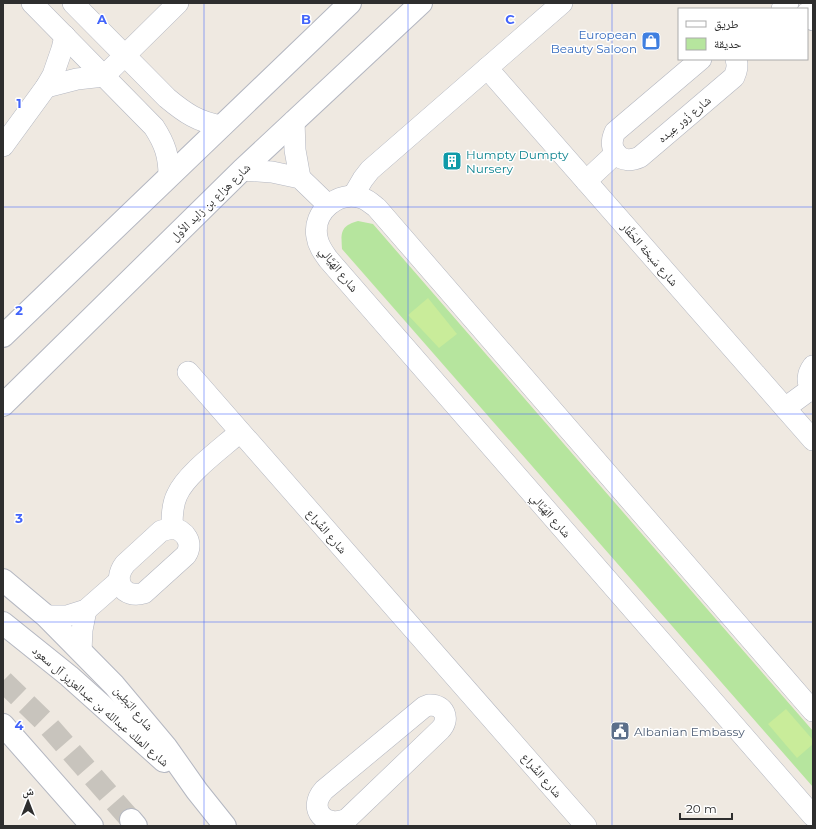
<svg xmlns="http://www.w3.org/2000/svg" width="816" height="829" viewBox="0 0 816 829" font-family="Montserrat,'Noto Naskh Arabic',sans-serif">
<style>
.green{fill:#b6e59e}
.pitch{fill:#c9ec9a}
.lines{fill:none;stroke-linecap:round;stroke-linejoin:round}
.secondary-tunnel{stroke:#c8c4bd;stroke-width:22;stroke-dasharray:22 11;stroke-linecap:butt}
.minor-casing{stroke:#b4b7c1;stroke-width:22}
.secondary-casing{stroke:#b4b7c1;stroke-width:24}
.minor{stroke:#fff;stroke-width:21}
.secondary{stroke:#fff;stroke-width:22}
.grid{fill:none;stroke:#4264fb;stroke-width:1;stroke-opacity:0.55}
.labels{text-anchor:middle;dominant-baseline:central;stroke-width:3;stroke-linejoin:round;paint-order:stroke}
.shop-label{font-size:12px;fill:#366cbe;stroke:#fff;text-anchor:end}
.street-label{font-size:12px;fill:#2e2e2e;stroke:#fff}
.culture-label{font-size:12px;fill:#0d838f;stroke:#fff;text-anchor:start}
.service-label{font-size:12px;fill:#4e5e75;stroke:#fff;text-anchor:start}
.grid-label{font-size:13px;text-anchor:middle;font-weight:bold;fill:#4264fb;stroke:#fff;stroke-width:3;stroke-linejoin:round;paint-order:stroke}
</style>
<rect width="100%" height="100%" fill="#efe9e1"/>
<path class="green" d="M358 221 373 224 813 731V787L342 249C341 233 340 226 358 221Z"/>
<g class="pitch">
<polygon points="428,298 457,334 439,348 408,315"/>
<polygon points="786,709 813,740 813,744 797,758 768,724"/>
</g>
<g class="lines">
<polyline class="secondary-tunnel" points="3,681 46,723 131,820"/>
<g class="minor-casing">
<g id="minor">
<path d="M32 3 154 127C165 144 169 156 169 176"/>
<path d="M73 3 167 98C185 113 198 122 222 126"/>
<polyline points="782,9 788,3"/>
<polyline points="807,13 813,20"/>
<path d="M701 59 615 132C606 151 621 166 640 157L734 77C737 70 738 66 736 59"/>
<polyline points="487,68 813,440"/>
<polyline points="46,87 77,79 104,76 178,3"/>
<polyline points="294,121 295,150 300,178"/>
<polyline points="3,146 46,87 53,75 62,49 65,36"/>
<polyline points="242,170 272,172 300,178 328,205"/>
<polyline points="586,181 616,153"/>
<polyline points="353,196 363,179 370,170 562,3"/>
<path d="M813 366C807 374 806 383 813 391"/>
<polyline points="188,372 586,826"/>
<polyline points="785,408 811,389"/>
<path d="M172 528C185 530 194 543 186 555L144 593C123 599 112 581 125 564L161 531Z"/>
<path d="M172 528C172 517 172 505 177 495 186 474 222 448 240 432"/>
<polyline points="46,616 67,616 86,610 119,581"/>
<polyline points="81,651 82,630 86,610"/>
<path d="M429 705C444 704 451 719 440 730L347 819C325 829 307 809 324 790L424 707Z"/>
<path d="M813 711 377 208C372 204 368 200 362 198 338 190 312 212 317 237 318 245 323 252 328 259L813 816"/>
</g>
</g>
<g class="secondary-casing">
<g id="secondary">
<polyline points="3,336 350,3"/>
<polyline points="3,405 242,170 421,3"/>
<polyline points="3,580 46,616 114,685 166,747 197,791 225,826"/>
<polyline points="3,623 69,676 164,761"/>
<polyline points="3,725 92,826"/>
<polyline points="131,820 136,826"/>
</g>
</g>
<use href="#minor" class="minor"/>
<use href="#secondary" class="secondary"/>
</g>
<path class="grid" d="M204 3V826M408 3V826M612 3V826M3 207H813M3 414H813M3 622H813"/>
<defs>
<g id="shop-square" transform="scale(1)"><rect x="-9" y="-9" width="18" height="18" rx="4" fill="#3f7fe0" stroke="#fff"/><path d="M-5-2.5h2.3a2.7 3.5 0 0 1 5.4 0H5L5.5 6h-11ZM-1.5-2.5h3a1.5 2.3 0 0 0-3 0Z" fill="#fff"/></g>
<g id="building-square" transform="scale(1)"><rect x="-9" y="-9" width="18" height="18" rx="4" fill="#0f9aa8" stroke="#fff"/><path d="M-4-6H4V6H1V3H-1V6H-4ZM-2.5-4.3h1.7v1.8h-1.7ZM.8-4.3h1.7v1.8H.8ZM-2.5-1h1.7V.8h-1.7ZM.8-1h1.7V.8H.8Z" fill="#fff"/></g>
<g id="civic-square" transform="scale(1)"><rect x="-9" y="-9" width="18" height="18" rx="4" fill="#5c6f8a" stroke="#fff"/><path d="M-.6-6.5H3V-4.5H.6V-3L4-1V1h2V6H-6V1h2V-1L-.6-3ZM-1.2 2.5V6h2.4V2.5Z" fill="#fff"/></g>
</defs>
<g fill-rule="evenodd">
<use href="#shop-square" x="651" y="41"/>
<use href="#building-square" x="452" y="161"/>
<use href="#civic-square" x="620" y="731"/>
</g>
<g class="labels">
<g class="shop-label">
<text x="637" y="34">European<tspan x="637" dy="14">Beauty Saloon</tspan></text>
</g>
<g class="street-label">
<text transform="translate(684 119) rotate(-40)">شارع زُور عِيده</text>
<text transform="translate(210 202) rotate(-44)">شارع هزاع بن زايد الأول</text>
<text transform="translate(650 254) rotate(49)">شارع سَبخة الحَفَّار</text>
<text transform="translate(339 269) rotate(51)">شارع الهَيَّالي</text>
<text transform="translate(551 515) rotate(49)">شارع الهَيَّالي</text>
<text transform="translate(327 531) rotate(49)">شارع الشِّراع</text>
<text transform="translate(101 706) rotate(41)">شارع الملك عبدالله بن عبدالعزيز آل سعود</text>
<text transform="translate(134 708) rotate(50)">شارع البَطِين</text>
<text transform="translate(542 775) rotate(49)">شارع الشِّراع</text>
</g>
<g class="culture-label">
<text x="466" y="154">Humpty Dumpty<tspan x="466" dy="14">Nursery</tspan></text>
</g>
<g class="service-label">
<text x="634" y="731">Albanian Embassy</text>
</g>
</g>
<g class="grid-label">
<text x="102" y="24">A</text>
<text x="306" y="24">B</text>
<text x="510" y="24">C</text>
<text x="19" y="108">1</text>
<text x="19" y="315">2</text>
<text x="19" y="523">3</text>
<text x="19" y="730">4</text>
</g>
<rect width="816" height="829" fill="none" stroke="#2e2e2e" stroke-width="8"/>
<rect x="678" y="8" width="130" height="52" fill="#ffffff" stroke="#ababab"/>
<rect x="686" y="21" width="20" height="6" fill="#ffffff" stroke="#ababab"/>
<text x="714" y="28" font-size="12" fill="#2e2e2e">طريق</text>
<rect x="686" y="38" width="20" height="12" fill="#b6e59e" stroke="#ababab"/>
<text x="714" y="48" font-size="12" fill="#2e2e2e">حديقة</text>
<g transform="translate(28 801)" stroke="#ffffff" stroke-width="3" paint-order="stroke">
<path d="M0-3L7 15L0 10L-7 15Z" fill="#2e2e2e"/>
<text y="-6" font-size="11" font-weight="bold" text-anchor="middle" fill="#2e2e2e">ش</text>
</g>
<path d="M680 813v6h52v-6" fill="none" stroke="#2e2e2e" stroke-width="2"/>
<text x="686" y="813" font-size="12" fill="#2e2e2e" stroke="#ffffff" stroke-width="3" paint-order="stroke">20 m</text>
</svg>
